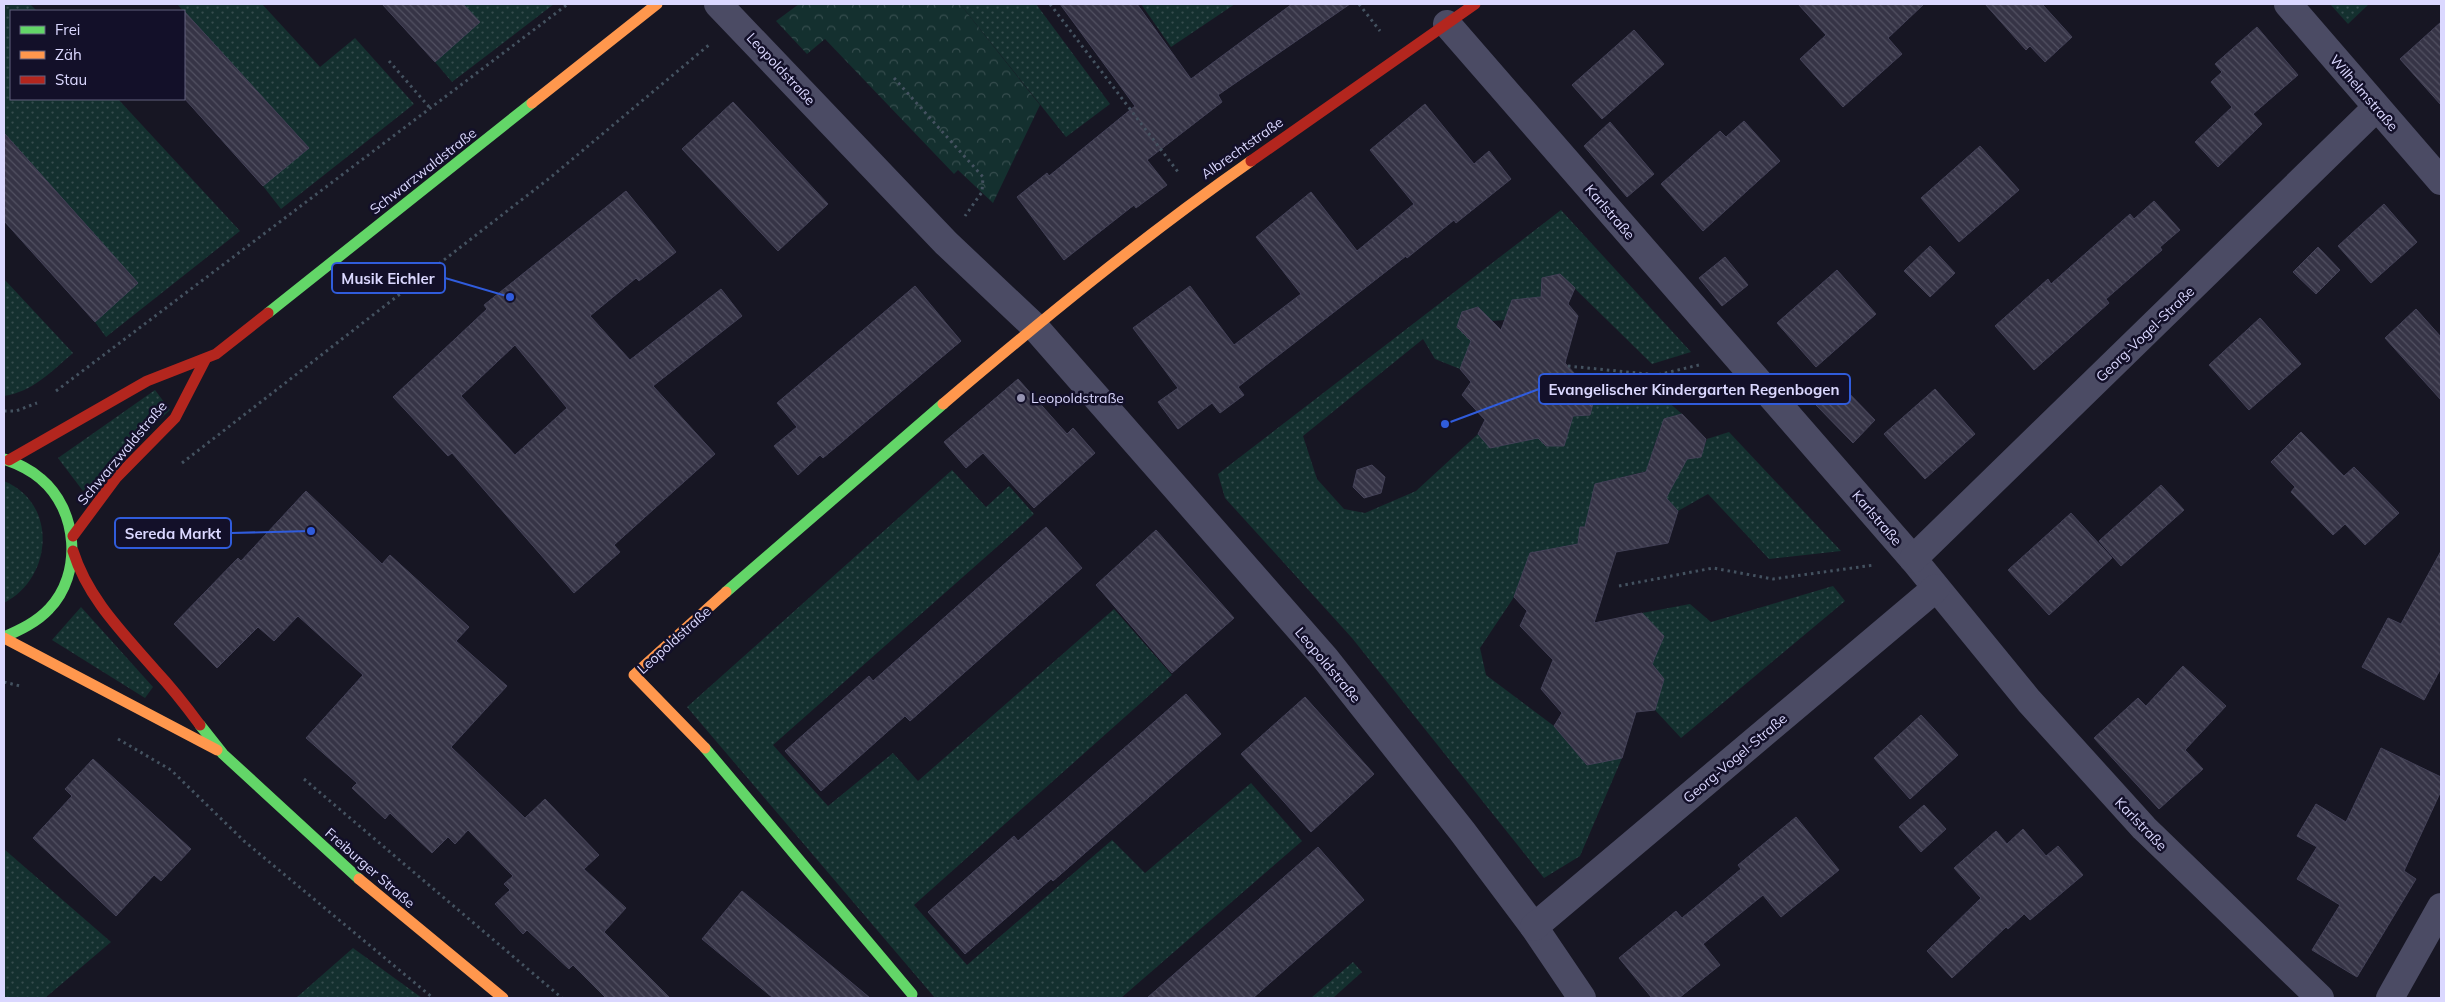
<svg xmlns="http://www.w3.org/2000/svg" width="2445" height="1002" viewBox="0 0 2445 1002" font-family="Mulish,sans-serif">
<style>
.grass{fill:url(#grass-dots)}
.park{fill:url(#park-crowns)}
.building{fill:url(#building-back-hatch);stroke:#434157;fill-rule:evenodd}
.lines{fill:none;stroke-linecap:round;stroke-linejoin:round}
.path{stroke:#445260;stroke-width:3;stroke-dasharray:2.5 4;stroke-linecap:butt}
.street{stroke:#4b4b64;stroke-width:28}
.fast{stroke:#63d668;stroke-width:11}
.slow{stroke:#ff974d;stroke-width:11}
.jam{stroke:#b3261e;stroke-width:11}
.poi-dot{fill:#9694b2;stroke:#131029;stroke-width:2}
.labels{text-anchor:middle;dominant-baseline:central;stroke-width:5;stroke-linejoin:round;paint-order:stroke}
.street-label{font-size:14px;fill:#dbd8ff;stroke:#131029}
.poi-label{font-size:14px;fill:#dbd8ff;stroke:#131029;text-anchor:start}
.leader{fill:none;stroke:#305cdc;stroke-width:2}
.callout-dot{fill:#305cdc;stroke:#131029;stroke-width:2}
.callout{fill:#131029;stroke:#305cdc;stroke-width:2}
.callout-label{font-size:15px;text-anchor:middle;font-weight:bold;fill:#dbd8ff}
</style>
<defs>
<pattern id="grass-dots" width="8" height="8" patternUnits="userSpaceOnUse" patternTransform="scale(1.25)"><rect width="8" height="8" fill="#14302f"/><path d="M2 2h.1M6 6h.1" fill="none" stroke="#364d4e" stroke-width="1.8" stroke-linecap="round"/></pattern>
<pattern id="park-crowns" width="20" height="18" patternUnits="userSpaceOnUse" patternTransform="scale(1.25)"><rect width="20" height="18" fill="#14302f"/><path d="M2 6a3 3 0 1 1 6 0M12 15a3 3 0 1 1 6 0" fill="none" stroke="#364d4e"/></pattern>
<pattern id="building-back-hatch" width="6" height="6" patternUnits="userSpaceOnUse" patternTransform="scale(1.25)"><rect width="6" height="6" fill="#363446"/><path d="M-1 5l2 2M0 0l6 6M5-1l2 2" fill="none" stroke="#525162"/></pattern>
</defs>
<rect width="100%" height="100%" fill="#171623"/>
<g class="grass">
<polygon points="4,4 30,4 37,11 11,11 11,99 118,99 240,231 106,337 95,322 138,283 4,133"/>
<polygon points="177,4 262,4 320,67 355,38 414,104 281,209 263,186 309,148"/>
<polygon points="463,4 554,4 452,82 435,62 479,22"/>
<polygon points="960,4 1036,4 1110,104 1066,137"/>
<polygon points="1141,4 1235,4 1171,47"/>
<polygon points="2330,4 2369,4 2348,24"/>
<polygon points="1561,210 1691,352 1652,364 1560,274 1542,278 1541,297 1513,300 1505,320 1491,321 1478,307 1462,312 1457,327 1471,341 1460,369 1435,359 1423,339 1303,436 1317,479 1344,509 1365,513 1416,491 1478,434 1525,425 1546,446 1563,446 1573,416 1590,415 1595,396 1651,387 1682,414 1664,419 1653,449 1667,462 1700,457 1707,439 1729,432 1841,551 1769,559 1708,494 1678,511 1666,498 1659,468 1595,484 1592,499 1606,513 1598,527 1580,527 1578,544 1530,553 1514,597 1480,648 1486,675 1554,726 1587,765 1622,758 1580,856 1544,878 1352,638 1225,498 1218,474"/>
<path d="M4 279 73 353C52 371 32 392 4 396Z"/>
<polygon points="155,390 170,410 83,491 58,458"/>
<polygon points="952,470 986,507 1009,486 1034,514 773,745 828,806 893,753 918,781 1114,609 1172,675 914,905 967,965 1112,840 1145,873 1251,783 1302,841 1121,998 935,998 687,707"/>
<path d="M4 481C58 503 53 578 4 603Z"/>
<polygon points="1833,586 1845,601 1681,738 1655,710 1664,679 1652,664 1664,636 1642,613 1690,604 1711,622"/>
<polygon points="81,607 153,687 145,698 52,640"/>
<polygon points="4,849 111,942 45,998 4,998"/>
<polygon points="353,948 422,998 296,998"/>
<polygon points="1353,962 1362,972 1333,998 1311,998"/>
</g>
<polygon class="park" points="799,4 960,4 1040,105 993,203 958,170 954,174 825,39 807,54 776,21"/>
<g class="building">
<polygon points="382,4 463,4 480,22 435,62"/>
<polygon points="1060,4 1137,4 1191,79 1292,4 1350,4 1218,95 1222,102 1147,160 1167,185 1136,208 1134,205 1064,260 1017,197 1047,173 1049,176 1135,106"/>
<polygon points="1798,4 1924,4 1888,38 1902,54 1843,107 1800,59 1826,35"/>
<polygon points="1985,4 2042,4 2072,37 2045,62 2030,46 2026,50"/>
<polygon points="184,11 309,148 263,186 184,98"/>
<polygon points="2441,22 2441,105 2400,59"/>
<polygon points="2257,27 2298,75 2253,114 2262,124 2218,167 2195,142 2232,107 2211,82 2222,72 2215,64"/>
<polygon points="1634,30 1664,64 1602,119 1572,85"/>
<polygon points="733,102 828,204 778,251 682,149"/>
<polygon points="1425,104 1474,164 1489,151 1511,179 1456,223 1454,220 1407,258 1406,256 1238,387 1244,395 1220,413 1212,403 1178,429 1158,402 1178,388 1133,328 1190,286 1234,345 1301,294 1256,237 1311,192 1357,251 1414,204 1370,150"/>
<polygon points="1744,121 1780,161 1703,231 1661,184 1720,131 1726,137"/>
<polygon points="1610,122 1654,174 1627,197 1584,146"/>
<polygon points="4,133 138,283 95,322 4,221"/>
<polygon points="1980,146 2019,190 1959,242 1921,198"/>
<path d="M626 191 676 252 639 281 636 278 590 316 630 360 721 289 742 316 653 386 715 454 614 545 620 552 574 593 452 453 448 456 393 397 487 309 484 305ZM515 345 567 408 515 455 461 396Z"/>
<polygon points="2154,201 2180,230 2160,247 2162,250 2106,299 2109,303 2034,370 1995,326 2048,279 2051,284 2130,214 2134,219"/>
<polygon points="2384,204 2417,242 2371,283 2338,246"/>
<polygon points="1930,246 1955,273 1930,297 1904,271"/>
<polygon points="2318,247 2340,270 2316,294 2293,272"/>
<polygon points="1725,257 1748,285 1722,306 1699,278"/>
<polygon points="1837,270 1876,314 1816,367 1777,323"/>
<polygon points="1560,274 1575,288 1568,304 1578,316 1565,363 1595,396 1590,415 1573,416 1564,446 1546,446 1538,438 1490,448 1478,434 1485,420 1462,395 1471,382 1460,369 1471,341 1457,327 1462,312 1478,307 1501,330 1512,300 1541,297 1542,278"/>
<polygon points="915,286 961,341 823,458 820,455 798,475 774,446 797,427 777,403"/>
<polygon points="2416,309 2441,337 2441,400 2385,338"/>
<polygon points="2260,318 2301,364 2249,410 2209,365"/>
<polygon points="1018,379 1067,434 1073,428 1095,453 1034,508 983,453 966,468 944,442"/>
<polygon points="1839,383 1875,420 1853,443 1816,405"/>
<polygon points="1935,389 1975,434 1925,479 1884,434"/>
<polygon points="1682,414 1706,439 1701,457 1687,459 1666,498 1678,511 1668,543 1616,552 1594,623 1642,613 1664,636 1652,664 1664,679 1655,710 1636,712 1622,758 1587,765 1554,726 1562,713 1541,689 1553,660 1520,626 1527,611 1514,597 1530,553 1578,544 1580,527 1585,527 1595,484 1646,472 1664,419"/>
<polygon points="2301,432 2344,476 2354,467 2399,513 2365,545 2345,524 2333,535 2291,492 2295,487 2271,462"/>
<polygon points="1372,465 1385,477 1381,493 1364,498 1353,487 1357,470"/>
<polygon points="2161,485 2184,510 2121,566 2099,541"/>
<polygon points="306,491 382,564 390,555 469,627 456,641 507,686 451,747 525,818 545,799 599,855 584,869 626,908 604,932 670,998 606,998 573,965 569,969 527,930 523,934 495,904 510,890 504,884 513,876 468,830 455,844 448,837 432,853 390,813 385,819 352,788 357,783 306,738 363,675 298,616 274,641 258,627 217,668 174,624 238,558 241,561"/>
<polygon points="2071,513 2112,558 2049,615 2008,570"/>
<polygon points="1046,527 1082,568 910,721 905,716 821,791 785,751 869,676 873,681"/>
<polygon points="1156,530 1234,618 1172,673 1096,585"/>
<polygon points="2441,551 2441,668 2424,700 2362,667 2388,618 2401,624"/>
<polygon points="2183,666 2226,706 2185,750 2203,769 2159,809 2094,738 2138,698 2146,706"/>
<polygon points="1186,694 1221,734 1053,881 1051,879 965,954 928,912 1014,836 1018,841"/>
<polygon points="1305,697 1374,774 1311,832 1241,754"/>
<polygon points="1921,715 1958,755 1910,799 1874,758"/>
<polygon points="2381,748 2441,777 2441,791 2404,871 2416,879 2357,977 2312,950 2340,905 2297,879 2317,847 2297,836 2316,804 2346,822"/>
<polygon points="93,759 191,849 161,881 154,875 116,916 33,838 72,796 65,789"/>
<polygon points="1924,805 1946,829 1921,852 1899,827"/>
<polygon points="1796,817 1839,870 1781,917 1763,895 1703,944 1720,965 1679,998 1652,998 1619,958 1676,911 1682,918 1741,869 1738,865"/>
<polygon points="2023,829 2046,856 2058,846 2083,875 2030,920 2024,914 2008,929 2006,927 1952,978 1927,951 1981,898 1954,868 1996,831 2007,844"/>
<polygon points="1318,847 1364,900 1253,998 1147,998"/>
<polygon points="742,891 870,998 773,998 702,939"/>
</g>
<g class="lines">
<g class="path">
<polyline points="1050,4 1178,172"/>
<polyline points="1359,4 1380,31"/>
<polyline points="389,61 430,108"/>
<polyline points="894,78 983,177 982,192 965,216"/>
<polyline points="1568,366 1657,375 1699,365"/>
<polyline points="56,391 568,4"/>
<polyline points="4,411 16,411 37,403"/>
<polyline points="182,463 551,177 710,44"/>
<polyline points="1619,586 1713,568 1773,579 1874,565"/>
<polyline points="4,682 20,686"/>
<polyline points="118,739 171,770 244,841 433,998"/>
<polyline points="304,779 562,998"/>
</g>
<g class="street">
<polyline points="718,4 946,243 1034,326 1325,658 1462,831 1534,927 1582,998"/>
<polyline points="2288,4 2441,181"/>
<polyline points="1447,24 1913,559 2029,701 2144,828 2320,998"/>
<polyline points="1913,559 2376,108"/>
<polyline points="1534,927 1936,588"/>
<polyline points="2390,998 2441,907"/>
</g>
<g class="fast">
<polyline points="268,313 532,103"/>
<path d="M4 459C18 464 30 469 41 479 78 510 83 574 49 609 37 622 20 630 4 637"/>
<polyline points="726,592 943,404"/>
<polyline points="200,725 223,754 359,879"/>
<polyline points="705,748 912,994"/>
</g>
<g class="slow">
<polyline points="532,103 657,4"/>
<path d="M943 404C1043 319 1144 236 1251 161"/>
<polyline points="4,638 217,750"/>
<polyline points="705,748 634,675 726,592"/>
<polyline points="359,879 503,998"/>
</g>
<g class="jam">
<polyline points="1251,161 1475,4"/>
<polyline points="9,460 147,381 216,354 268,313"/>
<polyline points="73,536 116,478 175,418 205,360"/>
<path d="M73 551C88 599 124 634 156 671 172 688 186 706 200 725"/>
</g>
</g>
<circle class="poi-dot" cx="1021" cy="398" r="5"/>
<g class="labels">
<g class="street-label">
<text transform="translate(781 69) rotate(47)">Leopoldstraße</text>
<text transform="translate(2364 93) rotate(49)">Wilhelmstraße</text>
<text transform="translate(1242 148) rotate(-35)">Albrechtstraße</text>
<text transform="translate(423 171) rotate(-38)">Schwarzwaldstraße</text>
<text transform="translate(1610 212) rotate(49)">Karlstraße</text>
<text transform="translate(2145 334) rotate(-44)">Georg-Vogel-Straße</text>
<text transform="translate(122 453) rotate(-50)">Schwarzwaldstraße</text>
<text transform="translate(1877 518) rotate(49)">Karlstraße</text>
<text transform="translate(674 640) rotate(-42)">Leopoldstraße</text>
<text transform="translate(1328 665) rotate(50)">Leopoldstraße</text>
<text transform="translate(1735 758) rotate(-40)">Georg-Vogel-Straße</text>
<text transform="translate(2141 824) rotate(46)">Karlstraße</text>
<text transform="translate(370 868) rotate(41)">Freiburger Straße</text>
</g>
<g class="poi-label">
<text x="1031" y="398">Leopoldstraße</text>
</g>
</g>
<path class="leader" d="M510 297L445 278M1445 424L1539 389M311 531L231 533"/>
<g class="callout-dot">
<circle cx="510" cy="297" r="5"/>
<circle cx="1445" cy="424" r="5"/>
<circle cx="311" cy="531" r="5"/>
</g>
<g class="callout">
<rect x="332" y="263" width="113" height="30" rx="5"/>
<rect x="1539" y="374" width="311" height="30" rx="5"/>
<rect x="115" y="518" width="116" height="30" rx="5"/>
</g>
<g class="callout-label">
<text x="388" y="284">Musik Eichler</text>
<text x="1694" y="395">Evangelischer Kindergarten Regenbogen</text>
<text x="173" y="539">Sereda Markt</text>
</g>
<rect width="2445" height="1002" fill="none" stroke="#dbd8ff" stroke-width="10"/>
<rect x="10" y="10" width="175" height="90" fill="#131029" stroke="#63607f"/>
<rect x="20" y="26" width="25" height="8" fill="#63d668" stroke="#63607f"/>
<text x="55" y="35" font-size="15" fill="#dbd8ff">Frei</text>
<rect x="20" y="51" width="25" height="8" fill="#ff974d" stroke="#63607f"/>
<text x="55" y="60" font-size="15" fill="#dbd8ff">Zäh</text>
<rect x="20" y="76" width="25" height="8" fill="#b3261e" stroke="#63607f"/>
<text x="55" y="85" font-size="15" fill="#dbd8ff">Stau</text>
</svg>
